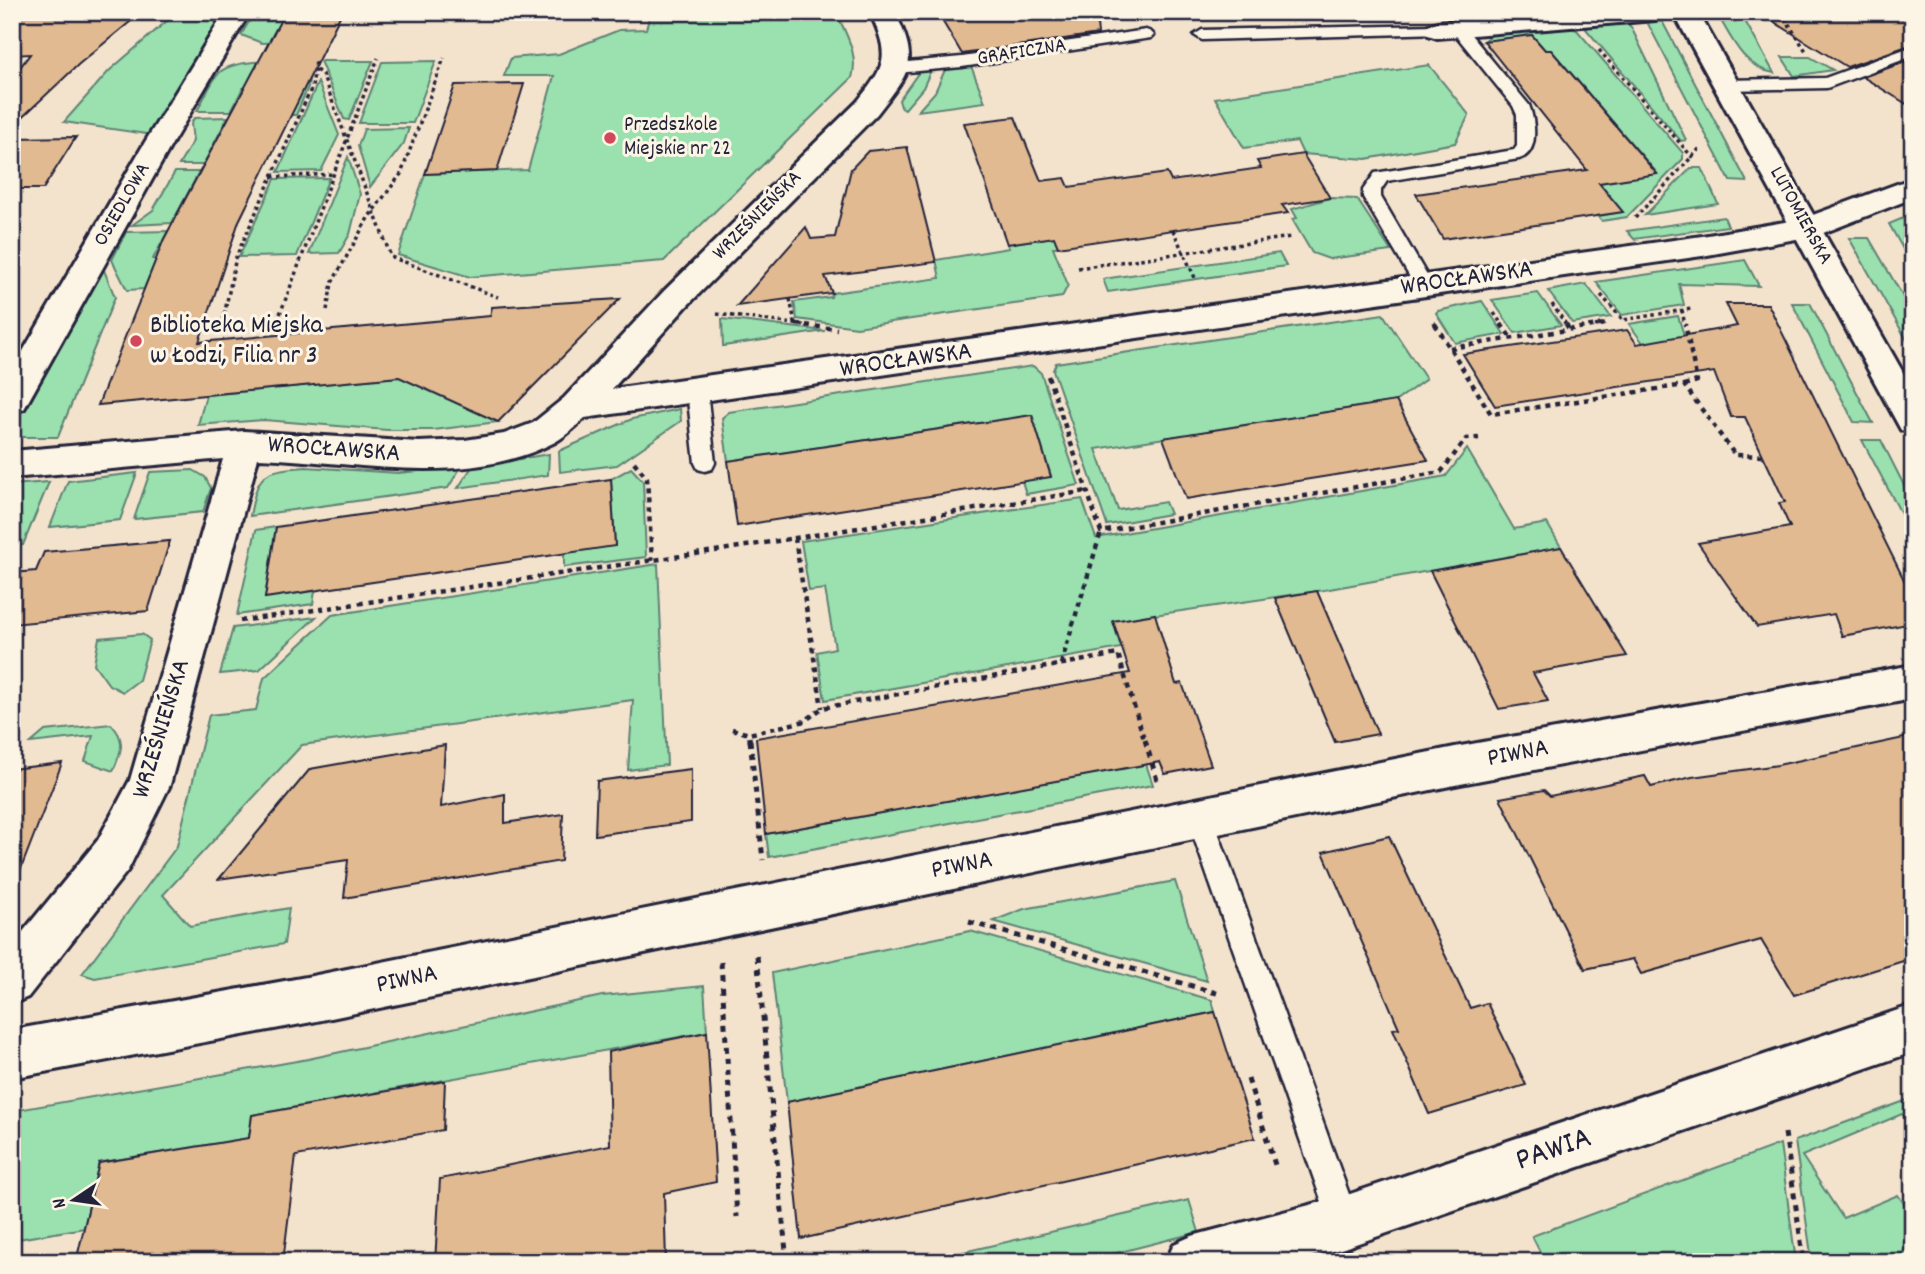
<svg xmlns="http://www.w3.org/2000/svg" width="1925" height="1274" viewBox="0 0 1925 1274" font-family="Dekko,sans-serif">
<style>
.green{fill:#9ae1af;stroke:#5e8275;stroke-width:2}
.building{fill:#e2ba92;stroke:#22223b;stroke-width:2}
.lines{fill:none;stroke-linecap:round;stroke-linejoin:round}
.lane-casing{stroke:#22223b;stroke-width:5}
.street-casing{stroke:#22223b;stroke-width:6}
.secondary-casing{stroke:#22223b;stroke-width:6}
.path-far2{stroke:#22223b;stroke-width:3.5;stroke-dasharray:3.5 3.5;stroke-linecap:butt}
.path-far1{stroke:#22223b;stroke-width:4.5;stroke-dasharray:5 5;stroke-linecap:butt}
.path{stroke:#22223b;stroke-width:5;stroke-dasharray:6 6;stroke-linecap:butt}
.lane{fill:#fcf5e5;fill-rule:evenodd}
.street{fill:#fcf5e5;fill-rule:evenodd}
.secondary{fill:#fcf5e5;fill-rule:evenodd}
.poi-dot{fill:#d1495b;stroke:#fcf5e5;stroke-width:2.5}
.labels{text-anchor:middle;dominant-baseline:central;stroke-width:6;stroke-linejoin:round;paint-order:stroke}
.far-street-label{font-size:21px;fill:#22223b;stroke:#fcf5e5}
.far-poi-label{font-size:21px;fill:#22223b;stroke:#fcf5e5;text-anchor:start}
.street-label{font-size:26px;fill:#22223b;stroke:#fcf5e5}
.poi-label{font-size:26px;fill:#22223b;stroke:#fcf5e5;text-anchor:start}
.near-street-label{font-size:32px;fill:#22223b;stroke:#fcf5e5}
</style>
<rect width="100%" height="100%" fill="#f4e3cc"/>
<filter id="ink" filterUnits="userSpaceOnUse"><feTurbulence type="fractalNoise" baseFrequency=".0143" numOctaves="2"/><feDisplacementMap in="SourceGraphic" scale="14" xChannelSelector="R" yChannelSelector="G"/><feConvolveMatrix kernelMatrix="1 2 1 2 8 2 1 2 1" color-interpolation-filters="sRGB"/></filter>
<g filter="url(#ink)">
<g class="green">
<polygon points="227,12 153,135 64,122 109,71 176,13"/>
<polygon points="255,12 285,12 285,42 262,43 241,35"/>
<path d="M651 12H836C846 34 859 54 852 78L664 261 470 277 398 255 425 174 528 170 554 76H504L511 58 559 54 619 30 646 29Z"/>
<path d="M1716 12H1740L1774 73C1743 68 1731 37 1716 12Z"/>
<polygon points="1662,21 1747,182 1730,181 1647,22"/>
<polygon points="1627,24 1631,27 1686,140 1681,141 1586,29 1588,27"/>
<polygon points="1571,28 1577,30 1683,153 1683,159 1627,217 1602,221 1598,216 1622,212 1599,183 1657,173 1551,50 1545,50 1532,35 1484,41 1493,34"/>
<polygon points="1782,57 1810,57 1833,70 1794,76"/>
<polygon points="320,61 373,61 349,120 344,119"/>
<polygon points="436,61 413,123 359,123 382,62"/>
<path d="M311 62 308 87 296 115H290L299 87 243 88 231 111H197C204 99 210 83 219 73 235 57 289 62 311 62Z"/>
<polygon points="1429,65 1469,115 1455,143 1366,159 1303,154 1297,141 1244,148 1215,98"/>
<polygon points="971,66 985,102 918,111 935,92 945,70"/>
<polygon points="931,70 923,88 905,109 901,107 899,100 919,72"/>
<polygon points="318,82 339,135 321,171 278,172"/>
<polygon points="228,117 203,165 179,165 193,141 191,124 194,118"/>
<polygon points="409,128 404,143 370,187 358,146 364,129"/>
<polygon points="348,157 360,194 350,234 339,253 309,254"/>
<polygon points="1691,168 1702,168 1718,204 1645,215"/>
<polygon points="175,172 199,172 172,223 132,225 153,210"/>
<polygon points="329,178 297,256 239,257 275,179"/>
<polygon points="1330,198 1357,199 1391,251 1329,259 1312,253 1292,219 1297,218 1292,209"/>
<polygon points="1913,214 1913,267 1889,224"/>
<polygon points="1724,217 1728,226 1634,239 1627,231"/>
<polygon points="168,231 153,259 156,260 144,289 127,290 112,260 126,232"/>
<polygon points="1054,237 1058,247 1053,247 1068,285 1062,297 857,327 797,319 794,302 831,297 832,293 940,278 936,260 1009,248 1007,244"/>
<polygon points="1849,238 1869,238 1913,314 1913,351"/>
<polygon points="1279,253 1286,266 1108,292 1103,279"/>
<polygon points="1745,260 1759,286 1679,284 1684,305 1622,315 1596,282"/>
<path d="M101 263 115 297 58 437H19C13 426 13 419 17 408Z"/>
<polygon points="1586,284 1611,317 1572,323 1548,291"/>
<polygon points="1538,293 1561,325 1515,333 1492,300"/>
<polygon points="1482,301 1504,334 1455,343 1436,313 1438,311"/>
<polygon points="1792,303 1810,303 1873,423 1854,422"/>
<polygon points="1383,314 1426,379 1396,401 1096,449 1118,510 1165,502 1170,514 1107,525 1053,370 1056,363"/>
<polygon points="1678,316 1696,374 1669,378 1629,324"/>
<polygon points="722,319 825,331 723,346"/>
<polygon points="1033,366 1041,373 1079,485 1026,494 1022,481 1051,476 1032,415 728,461 722,418 729,412"/>
<polygon points="407,376 420,386 498,422 434,430 387,430 264,420 198,425 206,395"/>
<polygon points="680,409 681,421 617,465 560,472 559,451 632,419"/>
<polygon points="1862,440 1881,440 1913,503 1913,536"/>
<polygon points="1467,449 1514,529 1547,523 1561,547 1324,590 1113,621 1121,648 825,700 817,652 835,648 825,589 809,591 801,541 1082,499 1096,538 1446,476"/>
<polygon points="549,454 548,475 458,488 472,467"/>
<path d="M306 467 398 473 461 467 448 488 250 516C258 473 262 470 306 467Z"/>
<polygon points="631,468 643,481 646,557 564,567 564,553 615,545 611,479"/>
<polygon points="193,470 205,477 211,488 203,512 134,519 150,472"/>
<polygon points="137,473 120,520 50,527 68,481"/>
<polygon points="49,482 23,545 12,546 12,485"/>
<polygon points="276,527 265,597 315,591 313,604 237,615 256,530"/>
<polygon points="658,564 667,765 628,770 633,700 302,745 163,895 190,926 289,908 284,944 95,978 82,974 177,846 209,715 256,710 264,678 332,615"/>
<polygon points="316,617 259,670 220,674 233,628"/>
<polygon points="142,634 150,640 139,680 123,692 109,685 94,664 99,638"/>
<path d="M111 724C127 740 121 753 113 771L85 761 93 736 31 743 45 731Z"/>
<polygon points="1146,764 1153,785 769,857 766,834"/>
<polygon points="1175,881 1207,981 993,921 1024,909"/>
<polygon points="970,931 1212,1000 1215,1012 787,1102 772,973"/>
<polygon points="704,986 707,1032 252,1115 249,1138 99,1163 84,1228 12,1240 12,1111 308,1059 602,996"/>
<polygon points="1913,1098 1913,1129 1902,1114 1802,1156 1843,1218 1898,1195 1913,1217 1913,1262 1812,1262 1795,1141"/>
<polygon points="1780,1144 1796,1262 1545,1262 1532,1236"/>
<polygon points="1189,1200 1199,1232 1081,1262 920,1262"/>
</g>
<g class="building">
<polygon points="12,12 142,12 79,64 12,127 12,78 30,54 12,55"/>
<polygon points="285,12 342,12 239,221 199,342 490,316 492,307 620,299 498,422 399,377 98,405 164,239"/>
<polygon points="937,12 1096,12 1098,34 962,54"/>
<polygon points="1758,12 1913,12 1913,44 1847,67"/>
<polygon points="1532,35 1545,50 1551,50 1657,174 1599,183 1623,212 1443,239 1416,194 1587,170 1484,41"/>
<polygon points="1913,59 1913,108 1863,77"/>
<polygon points="524,84 497,171 425,174 455,85"/>
<polygon points="1015,117 1041,181 1065,178 1069,187 1167,173 1171,181 1261,168 1257,161 1303,154 1330,198 1282,205 1288,213 1058,247 1054,237 1007,244 964,123"/>
<polygon points="76,137 43,189 12,189 12,138"/>
<polygon points="907,147 936,262 825,276 832,293 737,306 806,227 811,239 835,237 851,169 868,151"/>
<polygon points="1726,304 1768,304 1913,598 1913,623 1842,636 1834,614 1757,627 1698,543 1790,527 1779,503 1785,502 1745,417 1731,417 1714,372 1495,406 1463,354 1627,330 1637,344 1737,326"/>
<polygon points="1396,401 1428,460 1186,499 1163,438"/>
<polygon points="1032,415 1051,477 737,526 728,461"/>
<polygon points="611,479 615,546 265,598 276,527"/>
<polygon points="170,541 148,611 12,624 12,573 36,571 44,552"/>
<polygon points="1561,547 1627,656 1533,673 1548,701 1499,709 1430,571"/>
<polygon points="1317,591 1378,734 1335,742 1275,598"/>
<polygon points="1155,614 1176,684 1182,683 1211,765 1165,774 1160,762 766,834 756,738 1130,673 1113,621"/>
<polygon points="1913,736 1913,958 1794,995 1761,940 1641,974 1633,959 1585,969 1500,798 1544,790 1550,796 1645,776 1651,787 1692,777 1778,765"/>
<polygon points="445,745 441,807 505,794 505,823 563,814 561,861 344,898 348,860 219,879 310,769"/>
<polygon points="62,763 15,884 12,884 12,769"/>
<polygon points="691,769 691,822 595,835 597,781"/>
<polygon points="1389,836 1470,1008 1487,1003 1526,1085 1429,1114 1393,1029 1399,1028 1323,852"/>
<polygon points="1215,1012 1255,1138 801,1239 787,1102"/>
<polygon points="707,1032 716,1182 664,1193 666,1262 435,1262 440,1179 610,1145 608,1052"/>
<polygon points="445,1081 443,1130 296,1156 283,1262 76,1262 99,1163 249,1138 252,1115"/>
</g>
<g class="lines">
<g class="lane-casing">
<g id="lane">
<path d="M1458 23 1463 25 1529 105C1535 121 1540 153 1519 159L1387 181 1381 190V197L1433 286 1430 290H1418L1415 286 1363 197V190L1375 173 1514 150 1517 146V115L1513 106 1450 28Z"/>
<polygon points="1437,25 1445,30 1442,33 1202,40 1194,35 1202,30"/>
<polygon points="1146,30 1151,32 1154,35 1151,38 962,67 897,73 889,68 897,63 962,57"/>
<polygon points="1913,46 1913,56 1827,88 1726,90 1718,85 1726,80 1825,78"/>
<polygon points="697,384 704,386 707,391 715,463 712,469 705,471 698,469 695,463 687,391 690,386"/>
<polygon points="1200,806 1209,810 1213,818 1359,1222 1355,1233 1344,1237 1333,1233 1329,1222 1187,818 1191,810"/>
</g>
</g>
<g class="street-casing">
<g id="street">
<polygon points="225,12 250,12 173,142 24,409 12,412 12,370 145,142"/>
<path d="M870 12H895C920 64 910 71 877 114L686 307 612 389 1702 236 1802 219 1913 178V198L1818 235 1702 256 585 418C576 426 566 436 555 442 464 489 355 461 258 458L170 785 128 870 28 997 12 1004V945L98 840 130 780 223 459 12 478V451L244 431 419 442 465 440 504 434 533 423 564 398 664 291 857 102C887 65 890 56 870 12Z"/>
<polygon points="1560,12 1667,12 1664,17 1655,20 1437,38 1428,35 1424,30 1428,25 1437,22"/>
<polygon points="1913,665 1913,699 1455,785 312,1022 12,1078 12,1030 312,976 1455,747"/>
<polygon points="1913,1005 1913,1052 1344,1248 1291,1262 1166,1262 1174,1244 1192,1236 1344,1196"/>
</g>
</g>
<g class="secondary-casing">
<polygon id="secondary" points="1673,12 1698,12 1913,390 1913,434 1901,430"/>
</g>
<g class="path-far2">
<polyline points="1781,12 1806,51"/>
<polyline points="1599,50 1693,158"/>
<polyline points="316,70 322,74 391,257 498,297"/>
<polyline points="272,177 335,174"/>
<polyline points="1635,218 1701,147"/>
<polyline points="1173,230 1196,280"/>
<polyline points="1078,268 1291,237"/>
<polyline points="1601,295 1623,320 1691,309"/>
<polyline points="790,299 795,323"/>
<polyline points="1552,304 1567,326"/>
<polyline points="327,310 332,283 368,218 401,174 444,58"/>
<polyline points="1682,310 1685,326"/>
<polyline points="1494,313 1503,326"/>
<polyline points="280,314 378,58"/>
<polyline points="717,314 810,326"/>
<polyline points="223,321 236,257 312,87 316,59"/>
<polyline points="1434,322 1436,326"/>
<polyline points="1595,326 1605,324"/>
</g>
<g class="path-far1">
<polyline points="796,324 837,329"/>
<polyline points="1435,324 1491,414 1684,385 1735,455 1764,456"/>
<polyline points="1501,324 1511,338"/>
<polyline points="1566,324 1569,329"/>
<polyline points="1450,348 1605,324"/>
<polyline points="1048,376 1101,532 1441,472 1466,439 1479,438"/>
<polyline points="1684,385 1697,381 1685,324"/>
<polyline points="634,462 647,478 652,561"/>
<polyline points="795,538 822,708"/>
<polyline points="240,621 715,551 1087,491"/>
<polyline points="1061,664 1101,532"/>
<polyline points="732,729 749,734"/>
<polyline points="750,742 749,734 805,721 822,708 1118,654 1145,742"/>
</g>
<g class="path">
<polyline points="750,740 763,860"/>
<polyline points="1145,740 1157,780"/>
<polyline points="969,922 1220,994"/>
<polyline points="757,956 787,1262"/>
<polyline points="721,962 737,1217"/>
<polyline points="1248,1079 1276,1168"/>
<polyline points="1785,1133 1804,1262"/>
</g>
<use href="#lane" class="lane"/>
<use href="#street" class="street"/>
<use href="#secondary" class="secondary"/>
</g>
</g>
<g class="poi-dot">
<circle cx="610" cy="138" r="7"/>
<circle cx="136" cy="341" r="7"/>
</g>
<g class="labels">
<g class="far-street-label">
<text transform="translate(1022 53) rotate(-9)">GRAFICZNA</text>
<text transform="translate(123 205) rotate(-60)">OSIEDLOWA</text>
<text transform="translate(758 216) rotate(-45)">WRZEŚNIEŃSKA</text>
<text transform="translate(1800 216) rotate(61)">LUTOMIERSKA</text>
</g>
<g class="far-poi-label">
<text x="624" y="126">Przedszkole<tspan x="624" dy="24">Miejskie nr 22</tspan></text>
</g>
<g class="street-label">
<text transform="translate(1467 279) rotate(-8)">WROCŁAWSKA</text>
<text transform="translate(906 361) rotate(-8)">WROCŁAWSKA</text>
<text transform="translate(334 450) rotate(4)">WROCŁAWSKA</text>
<text transform="translate(162 729) rotate(-73)">WRZEŚNIEŃSKA</text>
<text transform="translate(1518 754) rotate(-11)">PIWNA</text>
<text transform="translate(962 866) rotate(-11)">PIWNA</text>
<text transform="translate(407 980) rotate(-12)">PIWNA</text>
</g>
<g class="poi-label">
<text x="150" y="326">Biblioteka Miejska<tspan x="150" dy="30">w Łodzi, Filia nr 3</tspan></text>
</g>
<g class="near-street-label">
<text transform="translate(1554 1151) rotate(-19)">PAWIA</text>
</g>
</g>
<rect width="1925" height="1274" fill="none" stroke="#fcf5e5" stroke-width="42"/>
<rect x="21" y="21" width="1883" height="1232" fill="none" stroke="#22223b" stroke-width="2.5" filter="url(#ink)"/>
<g transform="translate(74 1200) rotate(257)" stroke="#fcf5e5" stroke-width="5" paint-order="stroke">
<path d="M0-5L12 26L0 18L-12 26Z" fill="#22223b"/>
<text y="-10" font-size="19" font-weight="bold" text-anchor="middle" fill="#22223b">N</text>
</g>
</svg>
